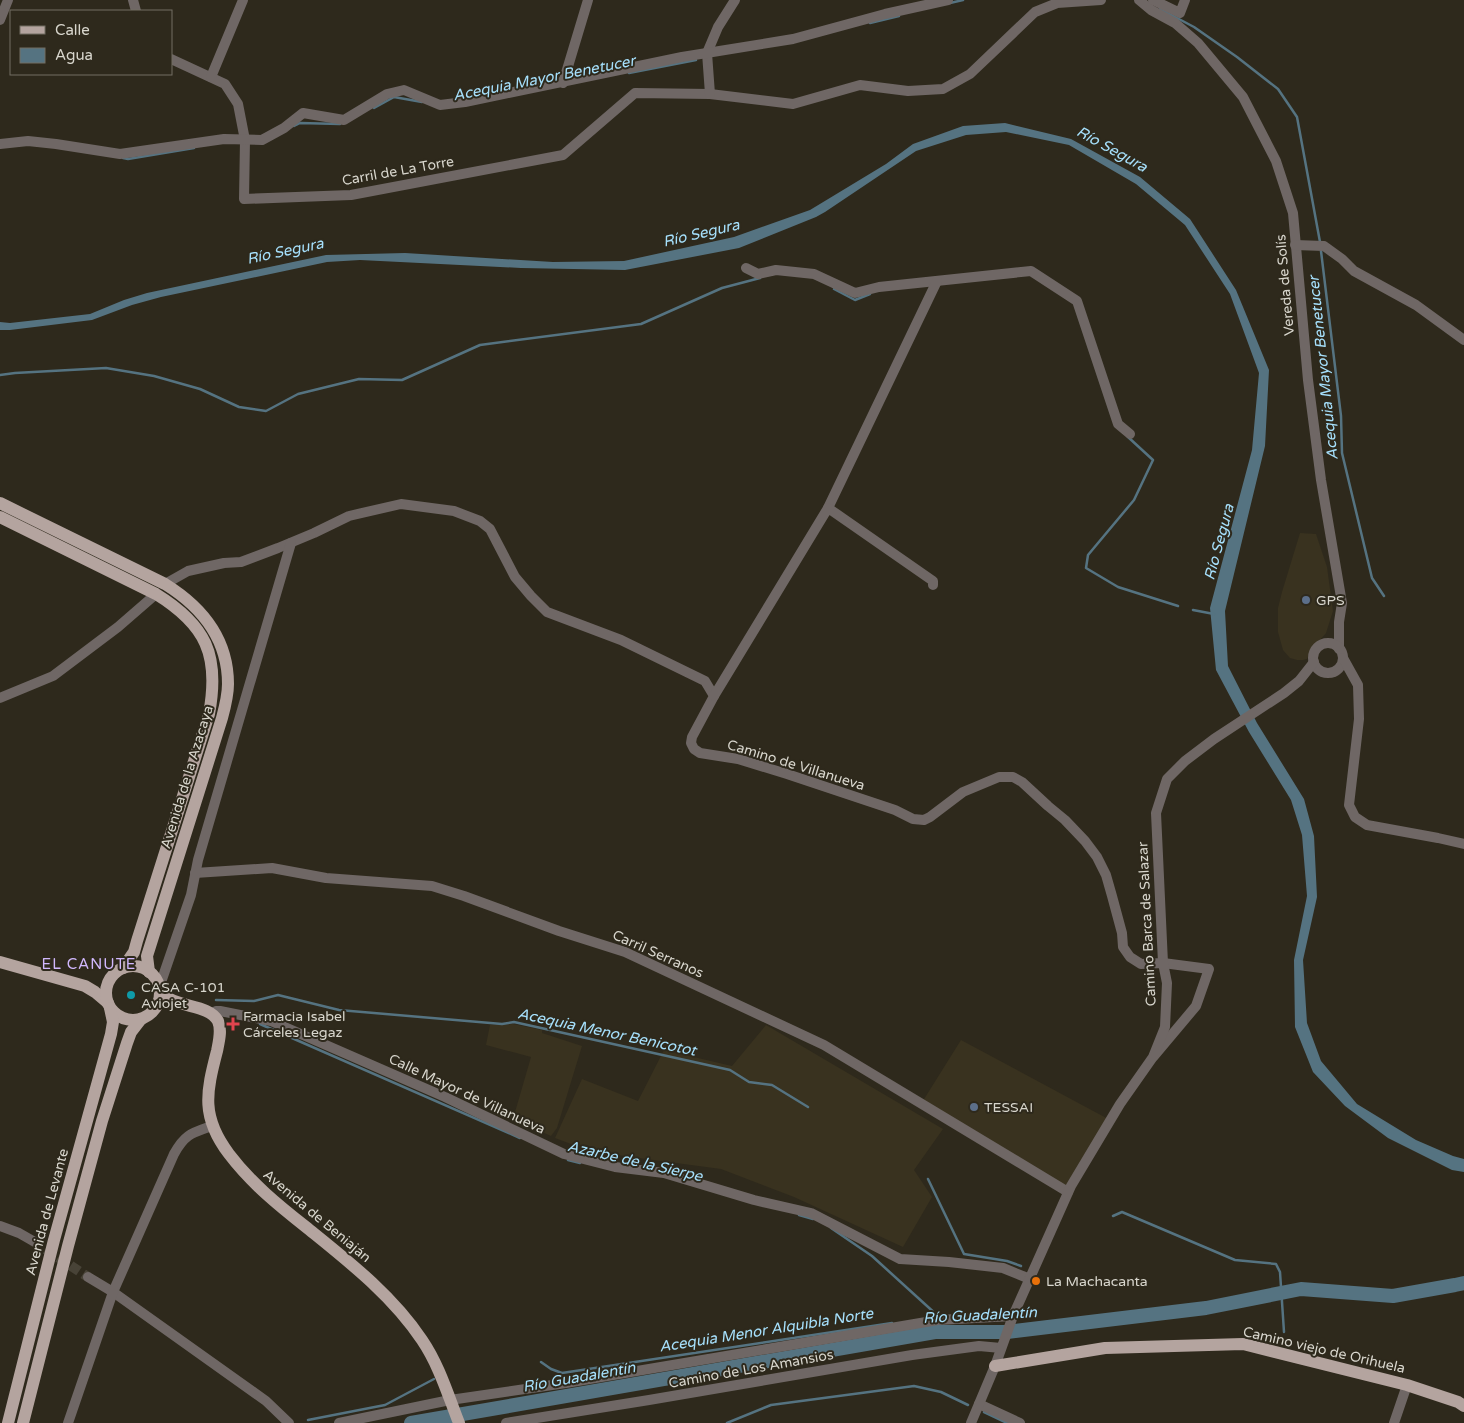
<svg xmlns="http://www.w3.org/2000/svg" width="1464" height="1423" viewBox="0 0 1464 1423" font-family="'Varela Round',sans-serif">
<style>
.built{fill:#39321f}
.water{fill:#557381}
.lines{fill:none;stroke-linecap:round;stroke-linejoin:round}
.stream{stroke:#557381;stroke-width:2.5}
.river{stroke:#557381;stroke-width:14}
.minor-tunnel{stroke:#484337;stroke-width:10;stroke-dasharray:10 5;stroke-linecap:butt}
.minor{stroke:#6f6765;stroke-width:10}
.major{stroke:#b4a49f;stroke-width:12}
.service-dot{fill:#5c6f8a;stroke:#2e291c;stroke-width:2}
.culture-dot{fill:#0f9aa8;stroke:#2e291c;stroke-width:2}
.health-dot{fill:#e0444e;stroke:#2e291c;stroke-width:2}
.food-dot{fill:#e8710a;stroke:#2e291c;stroke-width:2}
.labels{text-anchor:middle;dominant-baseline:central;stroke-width:4;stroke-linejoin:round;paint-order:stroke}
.street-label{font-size:14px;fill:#d8d6cd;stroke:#2e291c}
.poi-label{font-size:14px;fill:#d8d6cd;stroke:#2e291c;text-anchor:start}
.water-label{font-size:15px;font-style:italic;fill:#a6e0fc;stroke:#2e291c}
.neighbourhood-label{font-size:15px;letter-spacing:1px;fill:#d1b8fe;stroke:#2e291c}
</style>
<rect width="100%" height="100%" fill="#2e291c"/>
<g class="built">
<polygon points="1300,533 1316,534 1327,567 1333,611 1326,633 1311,650 1307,659 1303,660 1297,660 1290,658 1283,650 1278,632 1278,608 1282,592"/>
<polygon points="513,1024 542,1030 542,1033 582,1046 557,1128 551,1136 513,1119 531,1057 486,1045 490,1025"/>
<polygon points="766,1025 943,1129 914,1170 932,1197 903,1247 794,1197 721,1169 624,1156 579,1147 555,1138 582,1079 638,1101 664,1050 732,1066"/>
<polygon points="961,1040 1110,1120 1068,1192 921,1104"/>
</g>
<polygon class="water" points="1005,123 1071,139 1140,177 1190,219 1236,290 1269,370 1265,446 1225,611 1228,666 1257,723 1304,799 1314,836 1317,897 1303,960 1307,1023 1321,1061 1357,1104 1416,1140 1453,1156 1464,1159 1464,1172 1452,1170 1388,1138 1345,1106 1313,1072 1295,1027 1294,960 1307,896 1302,835 1291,800 1249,732 1216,670 1210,608 1252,450 1259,373 1230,294 1185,225 1136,184 1069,145 1006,132 966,135 916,151 825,212 816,217 739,248 625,270 521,268 360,260 327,262 161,297 132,305 92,320 10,330 0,330 0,322 10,323 90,314 124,300 147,293 326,255 405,253 553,262 624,261 734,237 810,210 886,164 913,144 963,126"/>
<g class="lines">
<g class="stream">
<polyline points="950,3 963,0"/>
<polyline points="1160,9 1194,27 1237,57 1278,89 1297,117 1320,242"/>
<polyline points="870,23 899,16"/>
<polyline points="629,73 696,60"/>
<polyline points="374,108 394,97 422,102"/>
<polyline points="294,126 300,123 340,124"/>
<polyline points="123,158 128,159 194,148"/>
<polyline points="1321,251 1341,416 1342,453 1372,578 1384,596"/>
<polyline points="834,289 855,300 870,294"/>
<polyline points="0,375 15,373 106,368 154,376 200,389 239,407 266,411 298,394 359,379 402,380 480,345 641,324 722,288 760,278"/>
<polyline points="1128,437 1153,460 1134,500 1088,555 1086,568 1118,587 1178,606"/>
<polyline points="1193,610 1214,614"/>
<polyline points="216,1000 254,1001 278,995 339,1010 502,1024 514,1022 730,1070 749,1082 772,1085 808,1107"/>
<polyline points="260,1024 520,1138"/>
<polyline points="568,1160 580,1163"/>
<polyline points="928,1179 964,1254 1007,1261 1021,1266"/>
<polyline points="799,1215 813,1219"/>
<polyline points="1113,1216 1122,1212 1235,1260 1276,1264 1280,1272 1284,1332"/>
<polyline points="831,1228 872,1256 938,1316"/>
<polyline points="541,1362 551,1369 562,1373 892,1323"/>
<polyline points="984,1412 1007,1423"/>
<polyline points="308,1420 385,1405 434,1379"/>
<polyline points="727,1423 771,1405 914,1386 941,1392 968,1405"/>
</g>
<polyline class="river" points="411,1423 935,1332 1007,1332 1206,1308 1301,1289 1393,1296 1455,1285 1464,1283"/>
<polyline class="minor-tunnel" points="33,1241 88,1277"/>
<g class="minor">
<polyline points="133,0 136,11"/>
<polyline points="1139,0 1151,10 1175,23 1198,43 1243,97 1276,161 1293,213 1308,380 1321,480 1342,603 1339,622 1339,649"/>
<polyline points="1153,0 1180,13 1185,0"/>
<polyline points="0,20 8,0"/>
<polyline points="171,59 225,84 238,104 245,140 244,199 351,195 563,155 635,93 710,94 793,104 860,85 908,91 943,89 970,74 1035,12 1057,3 1101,0"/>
<polyline points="211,77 243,0"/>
<polyline points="563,83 588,0"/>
<polyline points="710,94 707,53 718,27 735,0"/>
<polyline points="0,144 28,141 56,144 120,154 224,139 262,140 284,128 303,113 344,120 387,94 404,90 440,105 465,102 682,57 793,39 885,14 948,0"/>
<polyline points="1295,245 1324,246 1342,259 1354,271 1416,305 1464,340"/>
<polyline points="746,268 758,274 776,270 814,274 855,293 879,287 1031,271 1077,301 1118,424 1130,434"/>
<polyline points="828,508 937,281"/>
<polyline points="165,584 188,571 224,563 241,562 278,548 314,533 349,516 401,504 454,511 480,521 490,529 515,577 531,596 547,612 621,640 705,681 714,696 692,737 691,743 694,749 700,753 738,759 787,774 895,810 913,819 924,820 930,817 963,792 999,777 1013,777 1022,782 1048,806 1065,820 1085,841 1097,857 1106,875 1112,896 1122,933 1123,947 1130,957 1141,964 1163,963 1209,969 1196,1006 1154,1056"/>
<circle cx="1328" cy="658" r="15"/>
<polyline points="1343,658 1358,685 1359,719 1349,805 1355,817 1367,825 1438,838 1464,844"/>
<polyline points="714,696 828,508 933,581 933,585"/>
<polyline points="0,698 53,676 118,627 156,594"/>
<polyline points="195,873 272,868 326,878 432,886 464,896 559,931 625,952 824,1045 1068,1192"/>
<polyline points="159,988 191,895 198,860 291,543"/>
<polyline points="211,1014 216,1011 220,1011 271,1021 445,1097 564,1154 615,1167 664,1173 754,1200 811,1213 900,1259 949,1262 1003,1268 1030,1279"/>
<polyline points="0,1226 19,1233 33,1241"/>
<polyline points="88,1277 113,1292 266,1401 289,1423"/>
<polyline points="979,1404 1020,1423"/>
<path d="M68 1423 113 1292 174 1154C185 1134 192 1133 212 1126"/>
<polyline points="339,1423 450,1400 566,1383 938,1320 1013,1316"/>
<polyline points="506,1423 649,1400 912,1355 979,1346 1001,1348"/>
<polyline points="971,1423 995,1366 1013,1316 1071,1186 1120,1104 1153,1057 1165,1027 1167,983 1163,963 1156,813 1167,779 1185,761 1214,739 1284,693 1299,681 1314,662"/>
<polyline points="1394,1423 1407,1385"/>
</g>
<g class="major">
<path d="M0 503 165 584C202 607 228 638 228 684 228 695 225 707 222 718L147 956 149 972"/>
<path d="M0 517 156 594C206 625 220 655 209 714L137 941 134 952 123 968"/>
<polyline points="0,962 85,986 95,992 108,1003"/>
<circle cx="133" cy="993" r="27"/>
<path d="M159 990C174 1010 207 1002 218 1021 222 1030 219 1041 217 1051 206 1093 201 1117 229 1154 251 1183 278 1205 306 1227 348 1261 392 1295 422 1340 439 1365 448 1395 459 1423"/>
<polyline points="995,1366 1105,1348 1243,1344 1407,1385 1458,1402 1464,1406"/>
<polyline points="8,1423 54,1240 111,1034 113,1022 110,1008"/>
<polyline points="23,1423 68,1246 102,1121 127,1043 131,1032 141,1019"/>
</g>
</g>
<g class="service-dot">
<circle cx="1306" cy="600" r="5"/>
<circle cx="974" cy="1107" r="5"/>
</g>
<circle class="culture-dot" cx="131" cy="995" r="5"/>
<path class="health-dot" d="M230.5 1016.5h5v5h5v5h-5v5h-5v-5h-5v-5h5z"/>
<circle class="food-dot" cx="1036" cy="1281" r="5"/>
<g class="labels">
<g class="street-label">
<text transform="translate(398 171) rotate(-10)">Carril de La Torre</text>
<text transform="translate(1285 285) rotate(-95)">Vereda de Solís</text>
<text transform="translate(796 765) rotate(17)">Camino de Villanueva</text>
<text transform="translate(187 777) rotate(-73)">Avenida de la Azacaya</text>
<text transform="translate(1147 924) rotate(-93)">Camino Barca de Salazar</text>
<text transform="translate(658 954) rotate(24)">Carril Serranos</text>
<text transform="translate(467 1094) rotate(25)">Calle Mayor de Villanueva</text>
<text transform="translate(47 1212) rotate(-75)">Avenida de Levante</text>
<text transform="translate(317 1216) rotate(40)">Avenida de Beniaján</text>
<text transform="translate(1324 1350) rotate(13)">Camino viejo de Orihuela</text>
<text transform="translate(751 1369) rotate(-10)">Camino de Los Amansios</text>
</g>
<g class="poi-label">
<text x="1316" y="600">GPS</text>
<text x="141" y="987">CASA C-101<tspan x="141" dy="16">Aviojet</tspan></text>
<text x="243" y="1016">Farmacia Isabel<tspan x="243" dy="16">Cárceles Legaz</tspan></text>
<text x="984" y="1107">TESSAI</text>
<text x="1046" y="1281">La Machacanta</text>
</g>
<g class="water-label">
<text transform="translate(544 78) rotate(-11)">Acequia Mayor Benetucer</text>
<text transform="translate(1112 149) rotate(29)">Río Segura</text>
<text transform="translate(701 233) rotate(-13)">Río Segura</text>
<text transform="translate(285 251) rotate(-12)">Río Segura</text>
<text transform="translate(1323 368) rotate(-96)">Acequia Mayor Benetucer</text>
<text transform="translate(1219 542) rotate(-75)">Río Segura</text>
<text transform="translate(607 1032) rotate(12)">Acequia Menor Benicotot</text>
<text transform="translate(635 1161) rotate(13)">Azarbe de la Sierpe</text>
<text transform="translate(980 1315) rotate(-3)">Río Guadalentín</text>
<text transform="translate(766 1330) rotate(-9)">Acequia Menor Alquibla Norte</text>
<text transform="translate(579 1377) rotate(-10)">Río Guadalentín</text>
</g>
<g class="neighbourhood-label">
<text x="89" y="964">EL CANUTE</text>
</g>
</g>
<rect x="10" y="10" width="162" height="65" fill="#2e291c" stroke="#726e63"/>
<rect x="20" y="26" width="25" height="8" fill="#b4a49f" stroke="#726e63"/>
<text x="55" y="35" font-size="15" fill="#d8d6cd">Calle</text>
<rect x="20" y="48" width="25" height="15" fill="#557381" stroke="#726e63"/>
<text x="55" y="60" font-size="15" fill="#d8d6cd">Agua</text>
</svg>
